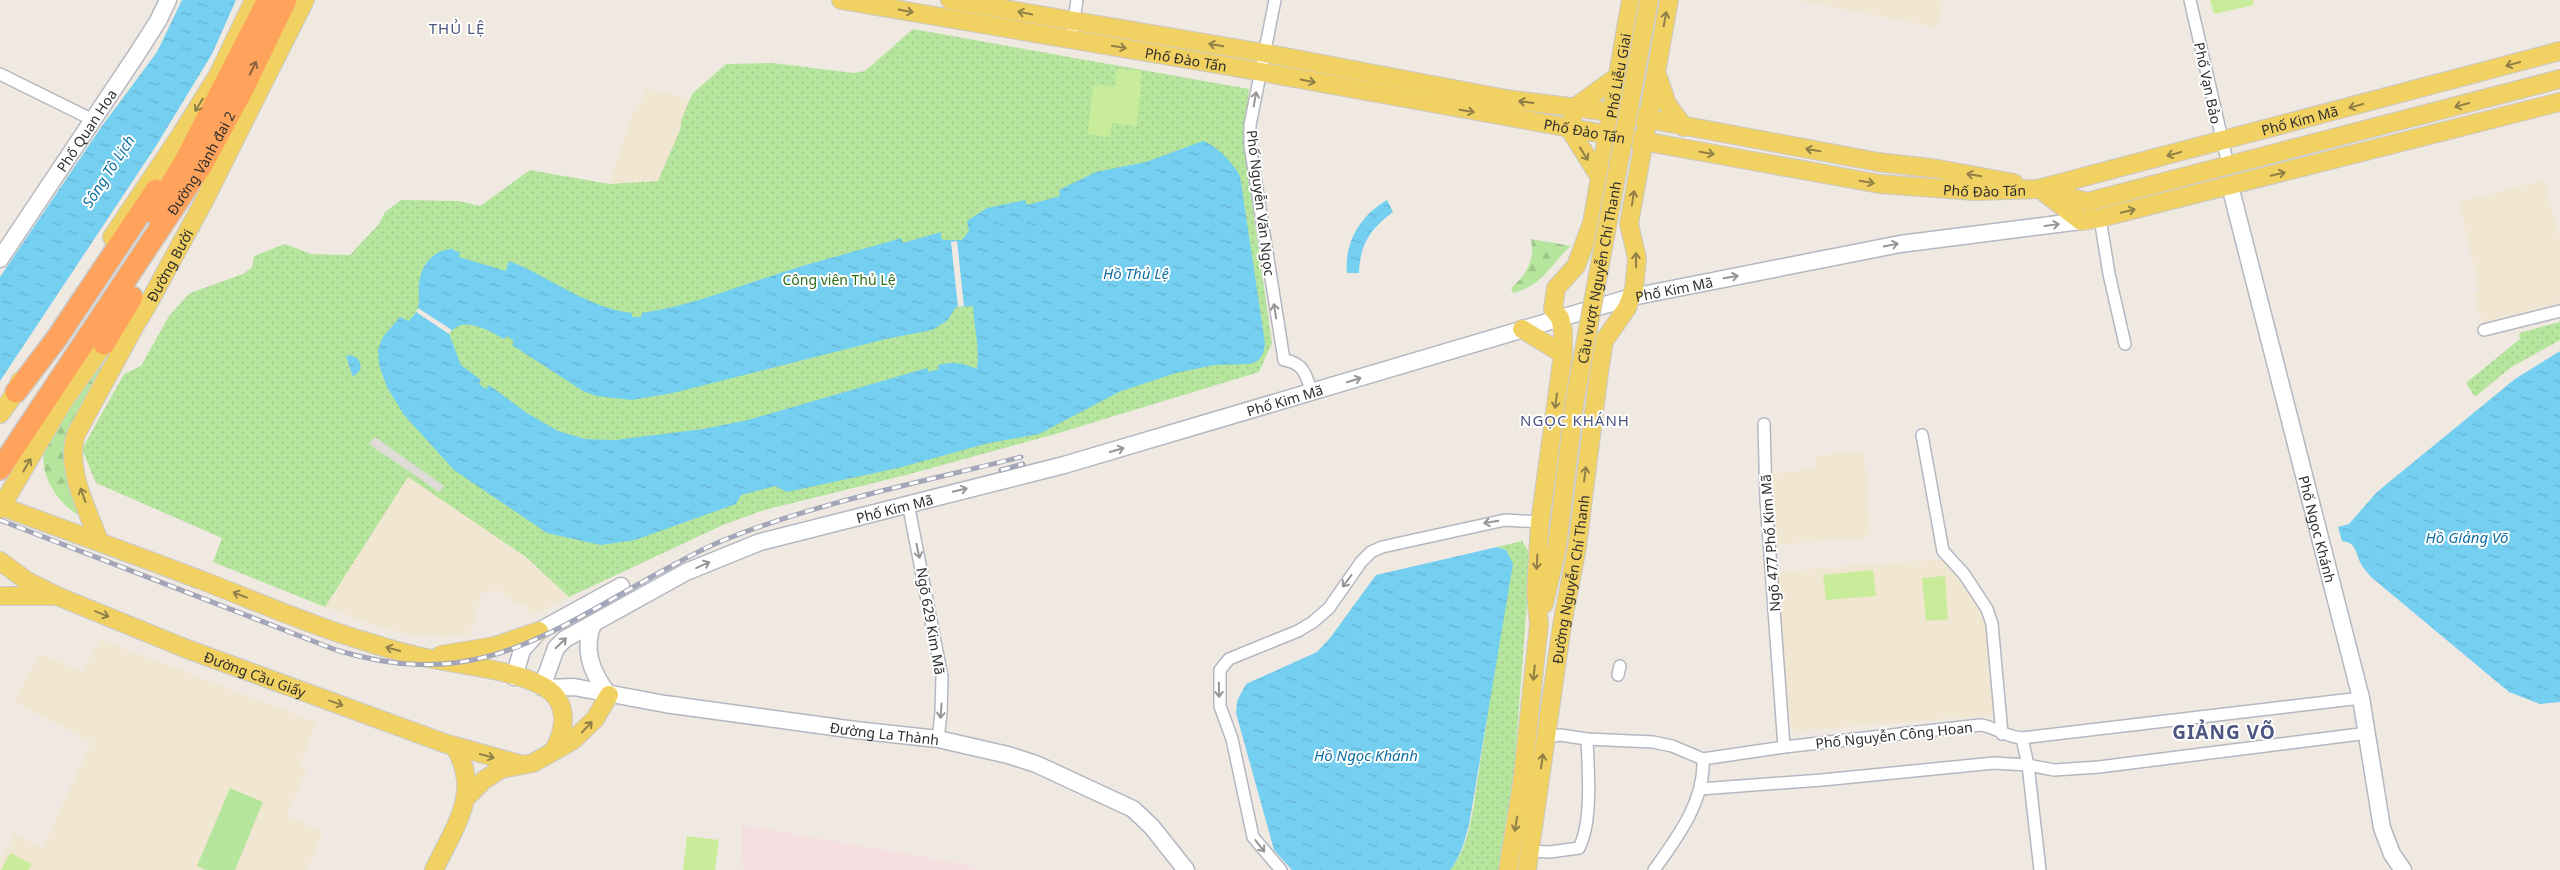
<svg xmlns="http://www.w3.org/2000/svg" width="2560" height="870" viewBox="0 0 2560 870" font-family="'Noto Sans',sans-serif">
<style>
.education{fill:#f0e6d1}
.medical{fill:#f5dfe0}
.grass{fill:#b6e59e}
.forest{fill:url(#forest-firs)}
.park{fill:url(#park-dots)}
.pitch{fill:#c9ec9a}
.plaza{fill:#dfdcd8}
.water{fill:url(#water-ripples);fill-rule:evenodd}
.pier{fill:#efe9e1}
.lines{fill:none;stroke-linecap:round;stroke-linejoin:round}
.street-casing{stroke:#b4b7c1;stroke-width:14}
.secondary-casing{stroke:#b4b7c1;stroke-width:19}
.primary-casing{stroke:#c9c9c9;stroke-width:20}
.highway-casing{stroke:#c9c9c9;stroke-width:24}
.street{stroke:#fff;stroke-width:11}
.secondary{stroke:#fff;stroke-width:16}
.primary{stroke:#f2d163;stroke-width:18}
.highway{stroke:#ffa35c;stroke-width:21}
.rail-casing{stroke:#a3a6b8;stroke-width:5}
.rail{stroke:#fff;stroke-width:3;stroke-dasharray:9;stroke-linecap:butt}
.primary-bridge-casing{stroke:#c9c9c9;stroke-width:20;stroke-linecap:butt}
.primary-bridge{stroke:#f2d163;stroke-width:18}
.oneway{stroke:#908048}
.oneway2{stroke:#8c6343}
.oneway3{stroke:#969696}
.labels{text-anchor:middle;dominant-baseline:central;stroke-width:4;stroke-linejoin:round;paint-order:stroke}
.street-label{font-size:14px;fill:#2e2e2e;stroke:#fff}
.park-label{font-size:14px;fill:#2c6e1b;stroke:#fff}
.neighbourhood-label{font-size:15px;letter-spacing:1px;fill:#4d5680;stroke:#fff}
.water-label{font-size:15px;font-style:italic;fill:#0d6fa3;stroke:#fff}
.district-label{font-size:19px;font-weight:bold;letter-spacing:1px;fill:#4d5680;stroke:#fff}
</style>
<defs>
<pattern id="forest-firs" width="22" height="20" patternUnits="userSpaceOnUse" patternTransform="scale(1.25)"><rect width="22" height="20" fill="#b6e59e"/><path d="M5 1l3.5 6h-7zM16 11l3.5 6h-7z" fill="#9dc588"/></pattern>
<pattern id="park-dots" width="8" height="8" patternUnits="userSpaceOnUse" patternTransform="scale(1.25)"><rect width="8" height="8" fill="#b6e59e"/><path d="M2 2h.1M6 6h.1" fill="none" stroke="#9dc588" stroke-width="1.8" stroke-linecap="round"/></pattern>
<pattern id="water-ripples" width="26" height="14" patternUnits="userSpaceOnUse" patternTransform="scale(1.25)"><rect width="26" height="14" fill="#75cff0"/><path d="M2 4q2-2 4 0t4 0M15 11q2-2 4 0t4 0" fill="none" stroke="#66b2ce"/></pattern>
</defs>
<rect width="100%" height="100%" fill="#efe9e1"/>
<g class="education">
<polygon points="1797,0 1943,0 1938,28"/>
<polygon points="646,88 690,99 682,118 680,130 658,181 609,184 633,111 637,112"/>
<polygon points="2544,180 2560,239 2560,303 2482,323 2474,292 2479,290 2459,202"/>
<polygon points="1864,451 1871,537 1779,545 1775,541 1767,474 1815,469 1815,456"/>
<polygon points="408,476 526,557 569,597 531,616 524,603 519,606 495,589 491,595 483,591 469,635 445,637 406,634 375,626 325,607"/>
<polygon points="1944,559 1986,616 1994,715 1796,731 1788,723 1776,572"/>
<polygon points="100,639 316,722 300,766 307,769 287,816 323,832 307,870 0,870 0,861 15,834 42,848 92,742 14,702 39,653 83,672"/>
</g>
<polygon class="medical" points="742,825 975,866 975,870 743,870"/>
<polygon class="grass" points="230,788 263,802 235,870 206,870 197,866"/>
<g class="forest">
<path d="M1531 239 1571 246C1547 267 1547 283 1513 293L1511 288C1527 274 1535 260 1531 239Z"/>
<path d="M123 339 74 432 84 518C61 508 37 475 45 449 48 441 55 433 59 426 78 394 100 367 123 339Z"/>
</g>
<g class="park">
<polygon points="913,29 1249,89 1243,140 1272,343 1259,372 1052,435 906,475 764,510 723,525 569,597 526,557 408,477 325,607 213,562 222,538 96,483 82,449 124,374 141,366 169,316 190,293 243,274 252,267 254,256 285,244 311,254 350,255 379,224 385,212 401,200 459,201 480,206 530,170 609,184 658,181 680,130 682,118 692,94 726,64 773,63 854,73 865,71"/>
<polygon points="2560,322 2560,340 2510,368 2475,397 2466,383 2520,339 2519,333"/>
<path d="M1522 541 1529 552 1530 565 1513 785 1501 870H1450C1471 845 1473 807 1478 776 1491 701 1498 626 1506 550L1497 547Z"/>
</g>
<g class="pitch">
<polygon points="2210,0 2253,0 2254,5 2214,14"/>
<polygon points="1117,69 1142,71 1137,126 1112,123 1110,137 1088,134 1093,85 1115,87"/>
<polygon points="1873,570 1876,596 1826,600 1823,575"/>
<polygon points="1945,576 1948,619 1926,621 1922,578"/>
<polygon points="687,836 719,840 715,870 683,870"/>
<polygon points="10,853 32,864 28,870 1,870"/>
</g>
<polygon class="plaza" points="375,437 444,486 439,492 369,444"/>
<g class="water">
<polygon points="182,0 236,0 212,54 156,146 0,381 0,277 102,126 157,52"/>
<path d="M1203 141C1217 146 1233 163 1240 176L1265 343C1264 354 1261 361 1250 364L1214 365 1176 373 1121 391 1039 434 989 443 898 468 787 492 775 486 741 495 736 504 635 540 601 545 547 533 454 470 404 415 387 387 379 365 378 349 383 337 400 317 409 321C412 317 417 312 418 308 420 301 418 291 419 284 421 264 434 249 454 249V251L460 252 459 257 506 271 509 261C551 277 587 308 632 313V317H641L642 313C684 307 722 292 762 279 808 263 855 252 901 238L903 243 941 232V237L943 240H962L969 231 967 221 987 208 1025 200 1027 205 1060 196 1059 190 1096 172 1146 162ZM973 306C974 328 980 348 977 369 962 363 954 361 938 365L939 369 929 372 927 368 748 420 703 429 615 440 585 439 558 431 527 413 489 385 486 389 479 384 481 380 461 365 449 334C462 314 488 330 504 339L507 336 514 341 512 345 583 391 596 396 632 400 673 393 886 339 932 330 947 321 956 307Z"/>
<path d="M1387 200 1393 212C1370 229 1360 244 1359 273H1347C1344 242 1361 215 1387 200Z"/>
<path d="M2560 351V702L2540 704 2509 692 2371 577C2368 573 2363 568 2361 564 2355 552 2357 543 2342 541L2338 527 2349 524 2377 492 2515 379Z"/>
<path d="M350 355C358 357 362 362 360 370L353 377 346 356Z"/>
<path d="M1497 547 1506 550 1513 564 1469 825C1465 840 1460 858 1450 870H1292L1274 850 1236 713 1237 701 1246 684 1317 652 1330 638 1376 575Z"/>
</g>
<g class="pier">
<polygon points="957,241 964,306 958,307 951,242"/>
<polygon points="418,308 452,330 449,334 416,312"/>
</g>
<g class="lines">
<g class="street-casing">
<g id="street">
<path d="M1275 0 1250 125V145L1284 360C1304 363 1306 375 1312 393"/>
<polyline points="2190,0 2228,165"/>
<polyline points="1071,38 1077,0"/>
<polyline points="0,74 93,120"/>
<polyline points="2100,218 2109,274 2125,344"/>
<polyline points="2484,330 2560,311"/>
<polyline points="1764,424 1766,500 1784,747"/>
<polyline points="1922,435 1943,551 1964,574 1987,609 1992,624 2002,734"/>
<polyline points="908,503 942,677 941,713 938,739"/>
<polyline points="1618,675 1620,666"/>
<path d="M1546 737 1560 735 1587 739 1653 742 1672 746 1703 759 1784 747 1980 725C1995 726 2004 737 2022 738L2361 698"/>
<polyline points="1700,789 1822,780 1994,763 2028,765 2022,738"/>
<path d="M1531 851 1550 852 1579 848C1593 820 1588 770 1587 739"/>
<polyline points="1281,870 1253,837 1232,739 1220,706 1220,670 1229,659 1298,631 1313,622 1329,608 1361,562 1371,552 1382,547 1505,520 1540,522"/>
<path d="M1654 870C1677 838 1705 801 1703 759"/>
<polyline points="2040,870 2028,765 2054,770 2099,767 2368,733"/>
</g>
</g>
<g class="secondary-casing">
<g id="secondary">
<path id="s1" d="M2230 186 2361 698 2382 828 2392 854 2403 870"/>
<path id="s2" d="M0 259 137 54 158 21 168 0"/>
<path d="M593 624C582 650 592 674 609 695"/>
<polyline points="514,677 522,650 539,631 621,586"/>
<path id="s3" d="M542 687 556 648 565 639 686 572 760 542 1064 465 1632 297 1900 244 2081 221"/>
<path id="s4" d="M546 688 574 687 665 704 855 730 938 739 1008 755 1036 764 1133 809 1152 827 1186 870"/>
</g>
</g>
<g class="primary-casing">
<g id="primary">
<path id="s5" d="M841 0 1234 67 1880 184 1975 191 2038 189 2560 51"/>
<polyline points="950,0 1264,53 1506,99 1611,112 1878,162 1938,169 2014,183"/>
<polyline points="1658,77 1667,104 1684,127"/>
<polyline points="1599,176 1570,130 1574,108 1618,76"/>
<polyline points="2039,189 2087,202 2560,79"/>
<polyline points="2045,193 2081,221 2100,218 2560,102"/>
<polyline points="112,237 180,136 218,75 254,0"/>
<polyline points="1522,329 1563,354"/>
<polyline points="0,414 16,392 20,381"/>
<path d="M0 506C69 531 138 556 206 582 253 600 300 621 348 636 371 643 394 651 417 656 453 664 515 669 546 688 568 702 566 728 555 748"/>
<path id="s6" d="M0 509 63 402 104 344 139 319 147 306 202 205 305 0"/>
<path d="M99 541C87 508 65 469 76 434L137 322"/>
<path id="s7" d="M0 561 27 581 57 596 187 649 444 743 519 764"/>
<polyline points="0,596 54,596"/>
<polyline points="1544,604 1557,547"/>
<polyline points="441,655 495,646 539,631"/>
<polyline points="466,798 484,780 501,769 533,763 572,741 595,719 609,695"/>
<path d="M434 870C454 827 483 792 454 746"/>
<path id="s8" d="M1508 870 1522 784 1539 624 1536 593 1540 522 1563 354V331L1560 318 1553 309 1556 288 1576 266 1592 223 1631 0"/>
<path id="s9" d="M1527 870 1562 625 1577 547 1599 372 1604 341 1627 308 1634 289 1637 258 1629 224 1669 0"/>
</g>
</g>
<g class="highway-casing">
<g id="highway">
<polyline points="154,213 184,163 268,0"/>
<polyline points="104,344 132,297"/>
<polyline points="16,392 57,338 156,190"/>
<path id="s10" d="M0 469 202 165 243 89 286 0"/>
</g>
</g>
<use href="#street" class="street"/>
<use href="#secondary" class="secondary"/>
<use href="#primary" class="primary"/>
<use href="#highway" class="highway"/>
<g class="rail-casing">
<g id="rail">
<polyline points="1001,470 1023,464"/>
<path d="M0 520 336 650C471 691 540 639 653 576 676 564 699 550 724 540 819 502 922 482 1021 457"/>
</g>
</g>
<use href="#rail" class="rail"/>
<g class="primary-bridge-casing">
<g id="primary-bridge">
<path id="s11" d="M1557 547 1575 399 1649 0"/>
</g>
</g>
<use href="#primary-bridge" class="primary-bridge"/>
</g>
<defs><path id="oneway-shaft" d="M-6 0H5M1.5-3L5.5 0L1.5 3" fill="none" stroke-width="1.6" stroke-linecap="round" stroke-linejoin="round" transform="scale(1.25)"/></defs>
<g class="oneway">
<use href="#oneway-shaft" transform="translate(906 11) rotate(12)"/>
<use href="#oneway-shaft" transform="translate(1025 13) rotate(-169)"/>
<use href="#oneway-shaft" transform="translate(1665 19) rotate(-80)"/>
<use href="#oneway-shaft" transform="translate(1216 45) rotate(-170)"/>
<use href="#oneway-shaft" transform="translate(1119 47) rotate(10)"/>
<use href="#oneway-shaft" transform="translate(2513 64) rotate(165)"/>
<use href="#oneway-shaft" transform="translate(1308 81) rotate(11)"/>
<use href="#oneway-shaft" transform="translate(1526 102) rotate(-173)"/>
<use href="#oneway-shaft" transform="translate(199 105) rotate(121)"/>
<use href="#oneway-shaft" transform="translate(2462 105) rotate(165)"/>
<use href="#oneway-shaft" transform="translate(2356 106) rotate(165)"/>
<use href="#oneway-shaft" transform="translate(1467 111) rotate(10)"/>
<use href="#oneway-shaft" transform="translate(1813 150) rotate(-170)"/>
<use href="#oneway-shaft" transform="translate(1707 153) rotate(10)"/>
<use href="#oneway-shaft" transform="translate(1584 154) rotate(58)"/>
<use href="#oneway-shaft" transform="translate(2174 154) rotate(165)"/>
<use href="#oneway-shaft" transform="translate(2278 174) rotate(-14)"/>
<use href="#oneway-shaft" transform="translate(1974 175) rotate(-170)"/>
<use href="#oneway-shaft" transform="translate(1867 182) rotate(10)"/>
<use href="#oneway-shaft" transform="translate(1633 198) rotate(-81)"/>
<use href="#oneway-shaft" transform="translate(2128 211) rotate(-14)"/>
<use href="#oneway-shaft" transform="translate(1636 260) rotate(-91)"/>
<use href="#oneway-shaft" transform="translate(1556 401) rotate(98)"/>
<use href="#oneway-shaft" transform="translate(27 465) rotate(-60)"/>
<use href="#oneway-shaft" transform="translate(1585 474) rotate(-83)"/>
<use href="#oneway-shaft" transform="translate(83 495) rotate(-109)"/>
<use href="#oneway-shaft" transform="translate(1537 562) rotate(93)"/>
<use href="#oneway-shaft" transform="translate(240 595) rotate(-159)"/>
<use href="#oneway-shaft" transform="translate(102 614) rotate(22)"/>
<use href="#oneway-shaft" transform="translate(393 649) rotate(-165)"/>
<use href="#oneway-shaft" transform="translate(1534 673) rotate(96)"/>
<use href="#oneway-shaft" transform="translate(336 703) rotate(20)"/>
<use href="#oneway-shaft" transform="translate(587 727) rotate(-47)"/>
<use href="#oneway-shaft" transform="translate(487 756) rotate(15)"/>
<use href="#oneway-shaft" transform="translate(1542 761) rotate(-82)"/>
<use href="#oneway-shaft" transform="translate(1516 824) rotate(99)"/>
</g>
<use class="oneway2" href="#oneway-shaft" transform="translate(253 68) rotate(-64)"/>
<g class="oneway3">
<use href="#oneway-shaft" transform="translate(1255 99) rotate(-80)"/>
<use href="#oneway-shaft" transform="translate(2052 225) rotate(-8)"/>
<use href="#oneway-shaft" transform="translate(1891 245) rotate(-11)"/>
<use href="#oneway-shaft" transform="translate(1731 277) rotate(-9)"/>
<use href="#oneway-shaft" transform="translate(1275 311) rotate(-99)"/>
<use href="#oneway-shaft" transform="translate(1354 380) rotate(-17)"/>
<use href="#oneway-shaft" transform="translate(1117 450) rotate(-16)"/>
<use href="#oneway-shaft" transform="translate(960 490) rotate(-13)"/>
<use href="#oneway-shaft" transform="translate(1491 522) rotate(170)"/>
<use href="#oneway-shaft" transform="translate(918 551) rotate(78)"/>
<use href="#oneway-shaft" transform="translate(703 565) rotate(-24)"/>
<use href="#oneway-shaft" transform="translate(1347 581) rotate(127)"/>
<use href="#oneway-shaft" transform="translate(561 643) rotate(-44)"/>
<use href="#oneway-shaft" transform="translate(1219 690) rotate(89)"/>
<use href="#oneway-shaft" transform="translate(941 711) rotate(94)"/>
<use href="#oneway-shaft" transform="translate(1260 846) rotate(52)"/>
</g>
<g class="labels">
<g class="street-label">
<text stroke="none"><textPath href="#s5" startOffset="350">Phố Đào Tấn</textPath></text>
<text stroke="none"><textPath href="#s8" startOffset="814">Phố Liễu Giai</textPath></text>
<text transform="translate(2208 83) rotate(78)">Phố Vạn Bảo</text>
<text stroke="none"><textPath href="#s5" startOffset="1484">Phố Kim Mã</textPath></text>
<text stroke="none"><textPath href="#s2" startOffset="155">Phố Quan Hoa</textPath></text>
<text stroke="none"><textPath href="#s5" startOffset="755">Phố Đào Tấn</textPath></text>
<text stroke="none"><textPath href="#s10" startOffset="366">Đường Vành đai 2</textPath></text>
<text stroke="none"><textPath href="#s5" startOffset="1160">Phố Đào Tấn</textPath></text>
<text transform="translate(1261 203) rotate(83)">Phố Nguyễn Văn Ngọc</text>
<text stroke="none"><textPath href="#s6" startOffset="300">Đường Bưởi</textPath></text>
<text stroke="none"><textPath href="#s11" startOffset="278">Cầu vượt Nguyễn Chí Thanh</textPath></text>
<text stroke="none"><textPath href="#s3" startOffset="1221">Phố Kim Mã</textPath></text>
<text stroke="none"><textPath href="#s3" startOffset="816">Phố Kim Mã</textPath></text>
<text stroke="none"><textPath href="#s3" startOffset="411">Phố Kim Mã</textPath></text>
<text stroke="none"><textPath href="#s1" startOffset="354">Phố Ngọc Khánh</textPath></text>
<text transform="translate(1770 543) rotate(-94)">Ngõ 477 Phố Kim Mã</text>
<text stroke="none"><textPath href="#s9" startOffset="294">Đường Nguyễn Chí Thanh</textPath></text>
<text transform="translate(931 621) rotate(80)">Ngõ 629 Kim Mã</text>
<text stroke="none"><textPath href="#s7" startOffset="280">Đường Cầu Giấy</textPath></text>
<text stroke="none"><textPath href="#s4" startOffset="342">Đường La Thành</textPath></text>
<text transform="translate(1894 735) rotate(-6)">Phố Nguyễn Công Hoan</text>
</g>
<g class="park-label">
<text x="839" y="279">Công viên Thủ Lệ</text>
</g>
<g class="neighbourhood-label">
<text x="457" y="28">THỦ LỆ</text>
<text x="1575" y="420">NGỌC KHÁNH</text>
</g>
<g class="water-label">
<text transform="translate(108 171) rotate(-57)">Sông Tô Lịch</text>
<text x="1136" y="273">Hồ Thủ Lệ</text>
<text x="2467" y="537">Hồ Giảng Võ</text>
<text x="1366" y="755">Hồ Ngọc Khánh</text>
</g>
<g class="district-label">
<text x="2224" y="732">GIẢNG VÕ</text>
</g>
</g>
</svg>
